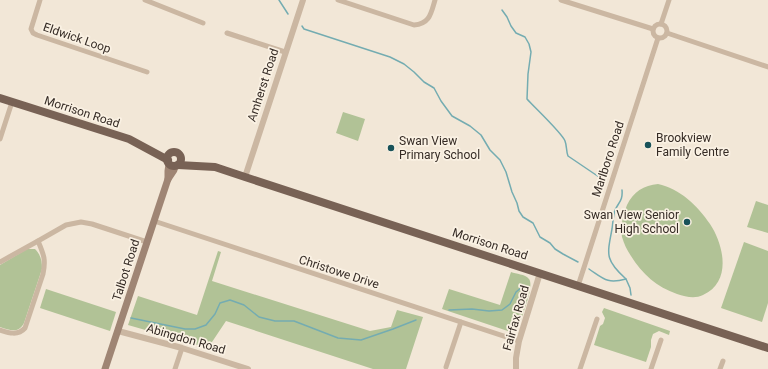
<svg xmlns="http://www.w3.org/2000/svg" width="768" height="369" viewBox="0 0 768 369" font-family="Roboto,sans-serif">
<style>
.green{fill:#b1c296}
.lines{fill:none;stroke-linecap:round;stroke-linejoin:round}
.stream{stroke:#74acb1;stroke-width:1.5}
.minor{stroke:#cbb7a2;stroke-width:5}
.tertiary{stroke:#cbb7a2;stroke-width:6}
.secondary{stroke:#9f8574;stroke-width:7}
.primary{stroke:#786255;stroke-width:8}
.poi-dot{fill:#185259;stroke:#faf1e3;stroke-width:1.5}
.labels{text-anchor:middle;dominant-baseline:central;stroke-width:3.5;stroke-linejoin:round;paint-order:stroke}
.street-label{font-size:12px;fill:#352b25;stroke:#faf1e3}
.poi-label{font-size:12px;fill:#352b25;stroke:#faf1e3;text-anchor:start}
</style>
<rect width="100%" height="100%" fill="#f2e7d7"/>
<g class="green">
<polygon points="343,112 365,119 358,141 336,133"/>
<path d="M658 184C679 188 698 206 710 224 724 245 732 282 703 295 695 299 686 297 677 294 657 287 642 274 631 256 627 250 624 244 622 237 620 226 623 215 627 205 633 192 644 185 658 184Z"/>
<polygon points="756,201 768,205 768,233 747,227"/>
<polygon points="744,242 768,251 768,303 762,322 721,308"/>
<path d="M27 249H35C41 255 42 261 42 269L24 323C18 334 10 330 0 327V265Z"/>
<polygon points="218,251 221,252 212,281 370,331 391,327 397,310 423,317 406,369 373,369 226,321 208,348 128,325 138,296 197,315"/>
<path d="M511 272C516 274 525 274 529 279 535 286 520 321 517 331L511 332 442 309 449 289 500 305Z"/>
<polygon points="46,289 116,312 110,331 40,308"/>
<polygon points="604,308 670,331 669,335 659,331 653,334 651,340 651,347 646,362 594,345 600,326 603,324 605,318 602,312"/>
</g>
<g class="lines">
<g class="stream">
<polyline points="279,0 288,14"/>
<path d="M502 10 507 17 511 26 516 33 525 37 529 44 531 52 528 74 527 99C534 107 562 133 565 141 567 146 566 151 568 156L602 179"/>
<polyline points="302,26 304,29 390,57 404,64 414,72 424,82 434,88 441,101 452,116 470,126 481,135 490,150 500,160 506,172 512,192 517,203 519,211 523,217 533,223 540,237 550,243 555,249 563,254 578,262"/>
<path d="M622 190C623 200 619 202 615 210 613 216 613 223 612 229 607 255 605 260 626 279"/>
<path d="M589 269C604 279 607 284 626 279L630 288 631 295"/>
<polyline points="449,310 472,309 489,311 502,310 510,304 516,292 522,287"/>
<polyline points="131,318 185,329 195,329 206,325 215,314 220,303 230,300 244,305 259,317 275,321 294,321 338,338 361,340 393,329 416,320"/>
</g>
<g class="minor">
<polyline points="40,0 31,29 33,33 37,35 147,72"/>
<polyline points="145,0 203,23"/>
<path d="M338 0 414 25C430 24 431 13 435 0"/>
<polyline points="561,0 653,29"/>
<circle cx="660" cy="31" r="7"/>
<polyline points="661,24 669,0"/>
<polyline points="227,33 285,52"/>
<polyline points="667,33 768,67"/>
<polyline points="0,139 12,102"/>
<polyline points="154,221 519,341"/>
<polyline points="0,262 38,241 66,225 81,222 92,224 147,242"/>
<polyline points="578,286 658,38"/>
<path d="M0 330C9 333 18 336 25 328L43 274C46 260 44 255 38 241"/>
<polyline points="446,367 461,322"/>
<polyline points="175,369 182,348"/>
<polyline points="580,369 597,319"/>
<polyline points="651,369 661,340"/>
<polyline points="720,369 723,361"/>
</g>
<g class="tertiary">
<polyline points="245,177 303,0"/>
<polyline points="118,331 182,348 248,369"/>
<polyline points="516,369 516,358 519,341 540,273"/>
</g>
<g class="secondary">
<polyline points="168,179 168,171 169,164"/>
<polyline points="105,369 159,206 168,179 174,170 175,166"/>
</g>
<g class="primary">
<polyline points="0,98 129,139 168,160"/>
<circle cx="174" cy="159" r="7"/>
<polyline points="178,165 215,167 245,177 768,348"/>
</g>
</g>
<g class="poi-dot">
<circle cx="648" cy="145" r="4"/>
<circle cx="391" cy="148" r="4"/>
<circle cx="687" cy="222" r="4"/>
</g>
<g class="labels">
<g class="street-label">
<text transform="translate(77 38) rotate(19)">Eldwick Loop</text>
<text transform="translate(263 85) rotate(-72)">Amherst Road</text>
<text transform="translate(82 112) rotate(18)">Morrison Road</text>
<text transform="translate(608 159) rotate(-72)">Marlboro Road</text>
<text transform="translate(490 244) rotate(18)">Morrison Road</text>
<text transform="translate(126 270) rotate(-72)">Talbot Road</text>
<text transform="translate(339 272) rotate(18)">Christowe Drive</text>
<text transform="translate(516 318) rotate(-74)">Fairfax Road</text>
<text transform="translate(186 339) rotate(16)">Abingdon Road</text>
</g>
<g class="poi-label">
<text x="656" y="138">Brookview<tspan x="656" dy="14">Family Centre</tspan></text>
<text x="399" y="141">Swan View<tspan x="399" dy="14">Primary School</tspan></text>
<text x="679" y="215" text-anchor="end">Swan View Senior<tspan x="679" dy="14">High School</tspan></text>
</g>
</g>
</svg>
